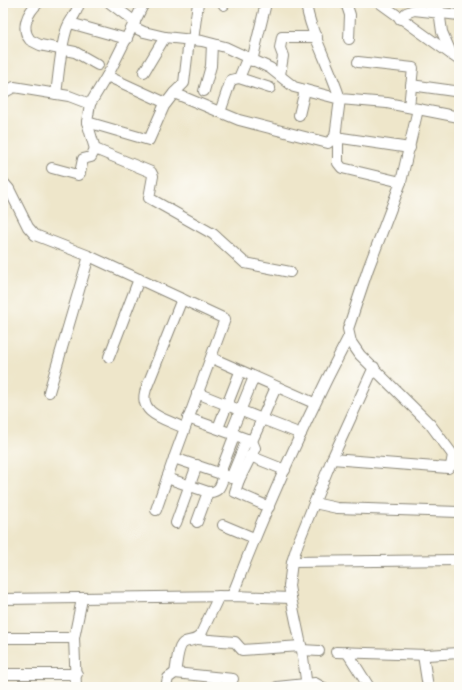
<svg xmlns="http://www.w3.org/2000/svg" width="462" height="690" viewBox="0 0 462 690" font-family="'IM FELL English',serif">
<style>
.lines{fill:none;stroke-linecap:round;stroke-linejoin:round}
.minor-casing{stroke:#8c887a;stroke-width:12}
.minor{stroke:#fff;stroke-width:10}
</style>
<rect width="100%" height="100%" fill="#fdfcf7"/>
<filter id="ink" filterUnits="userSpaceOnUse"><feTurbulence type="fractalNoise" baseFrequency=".025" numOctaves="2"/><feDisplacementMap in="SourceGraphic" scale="8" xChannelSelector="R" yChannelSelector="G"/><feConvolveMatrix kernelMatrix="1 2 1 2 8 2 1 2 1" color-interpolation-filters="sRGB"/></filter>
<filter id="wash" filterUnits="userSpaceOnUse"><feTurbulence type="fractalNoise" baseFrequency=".012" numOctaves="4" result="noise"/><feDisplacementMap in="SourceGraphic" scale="16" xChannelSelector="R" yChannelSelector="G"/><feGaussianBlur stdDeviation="0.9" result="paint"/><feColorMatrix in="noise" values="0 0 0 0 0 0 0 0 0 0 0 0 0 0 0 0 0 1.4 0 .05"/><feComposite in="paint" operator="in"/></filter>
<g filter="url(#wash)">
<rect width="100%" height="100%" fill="#eee6ca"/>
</g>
<g filter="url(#ink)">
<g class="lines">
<g class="minor-casing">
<g id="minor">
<path d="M38 3C28 12 20 28 30 40L40 45 75 52 98 65"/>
<polyline points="110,3 135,22"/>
<polyline points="144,3 111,69 90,104 87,122 95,149 151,172 153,176 149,198 213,234 245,263 290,272"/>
<polyline points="223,3 224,5"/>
<path d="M306 3C309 30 332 71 340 99L387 103 418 109"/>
<polyline points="346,3 350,15 349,39"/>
<polyline points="380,3 459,60"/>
<polyline points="438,3 442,32 452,55"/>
<polyline points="400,19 406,13 414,10 459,15"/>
<polyline points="70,23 127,39"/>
<polyline points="133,27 144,32 165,37 202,41 225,47 270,68 294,87 340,99 335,137"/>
<polyline points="193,40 198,3"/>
<polyline points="252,61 266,3"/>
<polyline points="358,62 413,68 409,107"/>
<polyline points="144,72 165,37"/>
<polyline points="280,75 283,56 280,48 282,37 317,37"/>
<polyline points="107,76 166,103"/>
<polyline points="239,78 270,88"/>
<polyline points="411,85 454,91"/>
<polyline points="204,91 211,66 212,44"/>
<polyline points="3,93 14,87 69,96 90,104"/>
<polyline points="174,93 184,83 189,40"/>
<path d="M56 94C59 73 60 51 66 31 69 20 77 15 79 3"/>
<polyline points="220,112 231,80 239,78 247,59"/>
<polyline points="299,115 305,90"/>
<polyline points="459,117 418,109 401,182 368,269 348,329 351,342 360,355 430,424 453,455 459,456"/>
<polyline points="87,122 149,140 164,106 174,93 239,120 328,143 335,137 410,148"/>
<polyline points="338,138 338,163 342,168 401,182"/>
<polyline points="52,168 78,175 80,173 83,159 91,157 95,149"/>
<polyline points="3,182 9,189 28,227 35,235 89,256 225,319 174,458 239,480 235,492 269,507"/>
<path d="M182 299 146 389C137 414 166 419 184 428"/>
<polyline points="109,357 139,279"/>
<polyline points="212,358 314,403"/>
<polyline points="276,387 262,419 301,434"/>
<polyline points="49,392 89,256"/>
<polyline points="188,418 252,441 262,419 197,393"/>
<polyline points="218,428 240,372"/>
<polyline points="231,433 254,377"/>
<polyline points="250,456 285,470"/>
<polyline points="332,459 448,468 451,466 453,455"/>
<polyline points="220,473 235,434"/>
<polyline points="167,478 208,492 197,522"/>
<polyline points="231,478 247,439"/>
<polyline points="239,480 255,448 252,441"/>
<path d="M208 492C220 493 221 484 224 475"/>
<polyline points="314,503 337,508 459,512"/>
<polyline points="156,510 174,458"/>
<polyline points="176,523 197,465"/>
<polyline points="223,525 254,538"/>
<polyline points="292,562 459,560"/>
<path d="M232 596C266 508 305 420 349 336"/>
<polyline points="3,599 232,596 291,598"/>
<polyline points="3,638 74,638 76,687"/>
<polyline points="74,638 82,599"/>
<polyline points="197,639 235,642 242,650 301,646"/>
<polyline points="302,650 319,651"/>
<polyline points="336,652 427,655 459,653"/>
<polyline points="347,652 369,687"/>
<polyline points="423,655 428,687"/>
<path d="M175 673C177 665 177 645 185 642 191 640 195 641 200 636L219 596"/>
<polyline points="3,674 77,674"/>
<polyline points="166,687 168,678 175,673 233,679"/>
<polyline points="277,687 315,683 322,687"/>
<polyline points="307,687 302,650 291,598 289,586 292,562 298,543 332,459 374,367"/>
</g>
</g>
<use href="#minor" class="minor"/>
</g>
</g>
<rect width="462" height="690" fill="none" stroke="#fdfcf7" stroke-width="16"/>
</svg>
